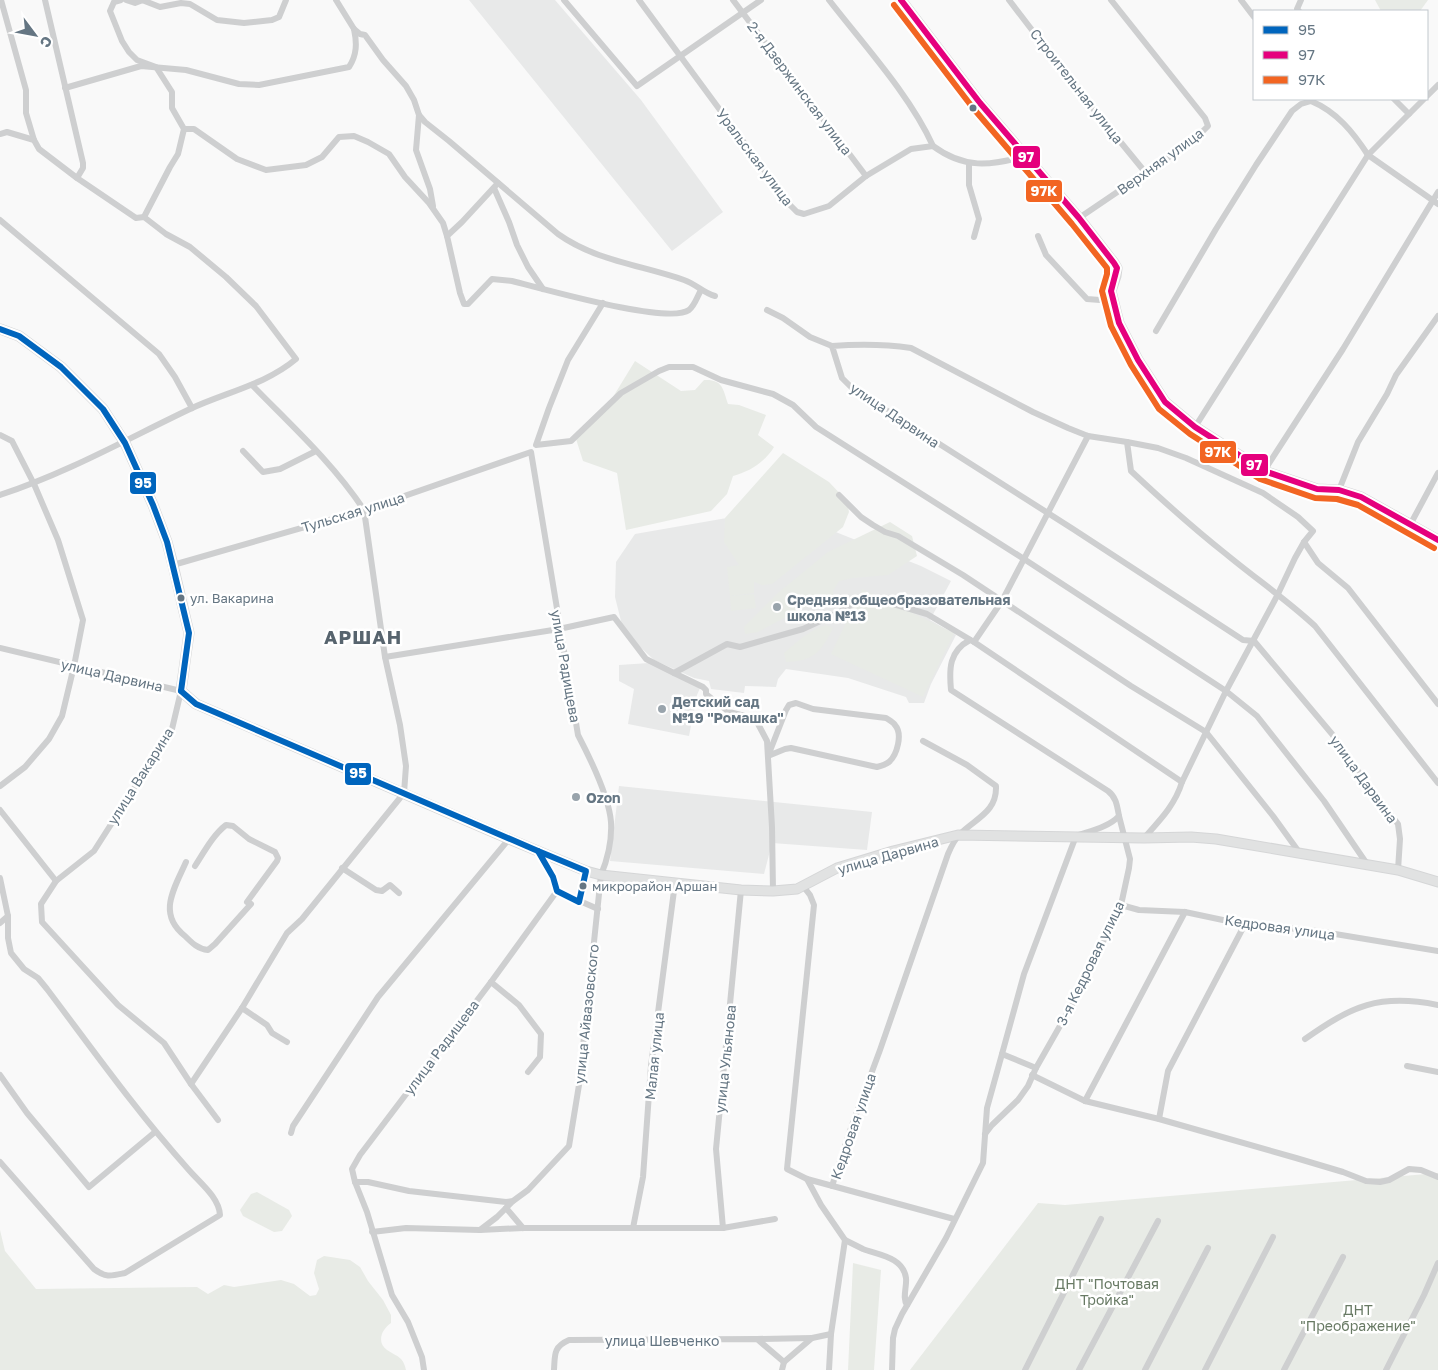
<svg xmlns="http://www.w3.org/2000/svg" width="1438" height="1370" viewBox="0 0 1438 1370" font-family="'Golos Text',sans-serif">
<style>
.built{fill:#e8e9e9}
.green{fill:#e8ebe6}
.lines{fill:none;stroke-linecap:round;stroke-linejoin:round}
.secondary-casing{stroke:#d5d6d7;stroke-width:11}
.street{stroke:#cecfd0;stroke-width:6}
.secondary{stroke:#e1e2e2;stroke-width:9}
.bus-1-casing{stroke:#fff;stroke-width:10}
.bus-2-casing{stroke:#fff;stroke-width:10}
.bus-3-casing{stroke:#fff;stroke-width:10}
.bus-1{stroke:#0065bd;stroke-width:6}
.bus-2{stroke:#e5007d;stroke-width:6}
.bus-3{stroke:#f26522;stroke-width:6}
.bus-dot{fill:#657683;stroke:#fff;stroke-width:2}
.poi-dot{fill:#99a4ac;stroke:#fff;stroke-width:2}
.labels{text-anchor:middle;dominant-baseline:central;stroke-width:5;stroke-linejoin:round;paint-order:stroke}
.bus-label{font-size:13px;fill:#657683;stroke:#fff;text-anchor:start}
.street-label{font-size:14px;fill:#657683;stroke:#fff}
.poi-label{font-size:14px;font-weight:bold;fill:#657683;stroke:#fff;text-anchor:start}
.park-label{font-size:14px;fill:#687a64;stroke:#fff}
.district-label{font-size:19px;font-weight:bold;letter-spacing:1px;fill:#57646e;stroke:#fff}
.line-badge{stroke:#fff;stroke-width:2}
.badge-label{font-size:14px;text-anchor:middle;font-weight:bold;fill:#fff}
</style>
<rect width="100%" height="100%" fill="#f9f9f9"/>
<g class="built">
<polygon points="469,0 555,0 641,100 723,212 672,251"/>
<polygon points="778,509 921,566 951,581 930,620 956,635 931,684 924,703 909,703 906,697 848,678 786,669 778,679 776,687 745,686 744,693 711,689 709,681 694,678 654,660 636,643 622,625 615,597 616,562 635,534"/>
<polygon points="649,663 700,688 697,695 689,736 628,724 634,689 619,681 619,665"/>
<polygon points="619,786 872,812 867,850 772,843 764,874 610,861"/>
</g>
<g class="green">
<polygon points="1375,0 1428,0 1420,11 1381,11"/>
<path d="M635 361 681 391 695 390 704 380C722 379 723 388 728 404L739 405 766 415 758 435 774 447C765 462 749 472 733 476L727 494 711 511 626 530 617 473 583 461 576 439 605 410Z"/>
<polygon points="783,453 829,482 847,501 849,512 843,527 772,584 762,585 754,582 754,593 730,596 727,567 739,565 724,542 725,518"/>
<polygon points="890,522 912,536 917,556 888,575 853,578 839,581 833,591 834,602 803,608 758,632 745,634 744,627 779,592 828,552"/>
<polygon points="862,589 954,633 923,697 831,654"/>
<polygon points="754,594 756,608 731,611 730,596"/>
<path d="M826 625 833 628C821 652 814 661 786 662L784 653C797 642 809 630 826 625Z"/>
<polygon points="1438,1173 1438,1370 910,1370 1038,1203 1065,1205"/>
<polygon points="257,1192 289,1210 292,1216 282,1231 274,1232 243,1216 240,1210 251,1194"/>
<path d="M0 1230 5 1251 36 1289 197 1287 208 1294 224 1285 234 1287 281 1280 294 1284 310 1296 316 1295 319 1289 314 1273 317 1260 324 1256 350 1260 360 1267 368 1281 383 1300 391 1315V1323C382 1329 376 1342 387 1350 391 1353 397 1355 401 1359 404 1362 405 1366 406 1370H0Z"/>
<polygon points="853,1263 881,1270 874,1370 848,1370"/>
</g>
<g class="lines">
<g class="secondary-casing">
<g id="secondary">
<polyline points="901,0 980,103 1079,218 1114,263 1117,268 1116,276 1111,291 1119,323 1138,360 1165,402 1195,427 1264,471 1317,489 1339,490 1361,497 1438,540"/>
<polyline points="0,329 19,336 61,367 103,409 125,443 153,505 167,542 173,565 189,633 181,691 196,704 509,839 586,871 601,875 741,890 773,891 797,889 837,868 893,851 958,835 1144,838 1191,837 1216,839 1398,870 1438,882"/>
</g>
</g>
<g class="street">
<polyline points="1,0 26,90 26,113 34,140"/>
<polyline points="45,0 83,163 83,168 77,178"/>
<polyline points="121,0 114,2 110,11 122,41 129,52 137,60 156,67 172,92 172,108 184,129 178,154 170,167 144,217"/>
<polyline points="126,0 135,3 143,0"/>
<polyline points="142,0 160,7 181,3 190,4 217,20 244,23 272,20 279,17 286,0"/>
<path d="M336 0 354 29 360 34 365 35 383 60 406 86 414 100 419 115 425 122 449 141 558 234C596 261 641 265 684 280 696 284 703 293 715 296"/>
<polyline points="564,0 637,86 761,0"/>
<path d="M639 0 790 205 797 212 804 214 829 206 866 176 911 149 933 146C910 95 863 44 829 0"/>
<polyline points="733,0 866,176"/>
<polyline points="1009,0 1078,90 1145,172"/>
<polyline points="1241,0 1254,17"/>
<polyline points="1299,11 1297,9 1301,0"/>
<path d="M65 88 141 66 186 70 239 84 259 85 349 67C357 55 357 43 354 29"/>
<polyline points="1427,96 1438,85"/>
<polyline points="1394,99 1409,114 1424,99"/>
<polyline points="419,115 416,150 430,189 433,206"/>
<polyline points="184,129 194,129 237,159 266,170 306,165 322,157 339,137 354,136 368,142 389,154 405,177 429,203 443,223 447,236"/>
<path d="M0 134 7 132 34 140 39 149 77 178 136 218 144 217 166 234 190 247 226 277 256 306 296 359C265 385 226 392 190 409 127 439 67 473 0 495"/>
<path d="M933 146C964 169 990 166 1026 156"/>
<polyline points="969,163 969,185 979,219 974,237"/>
<path d="M498 183 462 222 447 236 460 293 464 304H468L492 279 512 281C541 288 668 325 689 310 695 305 697 297 701 290"/>
<polyline points="494,188 509,222 517,245 528,267 543,289"/>
<polyline points="1079,218 1194,140 1208,126 1205,118 1111,0"/>
<polyline points="0,220 159,354 175,377 192,408"/>
<polyline points="1038,236 1046,255 1087,299 1113,301"/>
<polyline points="603,303 568,360 549,408 536,445 571,441 621,393 659,371 669,367 693,367 721,380 773,394 793,405 816,427 1024,559 1226,691 1257,716 1324,801 1367,864"/>
<polyline points="767,310 783,318 810,337 832,346"/>
<path d="M1156 331 1216 229 1256 165 1292 111 1301 104 1311 101C1337 112 1353 132 1368 155L1409 114"/>
<polyline points="1195,427 1368,155 1438,204"/>
<polyline points="0,435 12,441 34,484 58,540 83,620 74,666 62,716 49,739 25,767 0,786"/>
<path d="M1127 442 1158 448 1186 458 1263 493 1298 517 1313 531 1304 542 1295 558 1277 596 1226 691 1182 782C1175 805 1160 820 1144 838"/>
<polyline points="243,451 263,472 280,469 316,451"/>
<polyline points="1264,471 1343,349 1438,192"/>
<polyline points="1339,490 1358,442 1387,394 1396,375 1438,316"/>
<polyline points="839,495 861,517 873,525 885,532 898,536 963,575 1131,686 1206,732 1273,816 1299,852"/>
<polyline points="1410,525 1438,473"/>
<polyline points="1304,542 1318,563 1348,588 1438,704"/>
<path d="M173 565 364 510 531 452 578 735C590 758 609 796 611 822 612 839 608 858 601 875L579 1085 569 1146 528 1190 513 1201 506 1202 409 1191 368 1182H355"/>
<path d="M970 640C949 651 949 669 951 690L1108 791C1116 797 1117 805 1119 816 1109 827 1090 831 1076 836L1024 974 1002 1054 1036 1068"/>
<polyline points="974,642 1182,782"/>
<path d="M0 648 181 691 172 729 94 851 56 881 41 904 42 922 118 1005 164 1043 191 1084 242 1008 287 933 302 919 404 793 406 766 400 725 385 657 364 510C333 463 291 425 252 385"/>
<polyline points="385,657 559,629 614,617 646,659 674,673"/>
<path d="M796 703 813 709 886 718C889 720 893 722 895 725 903 734 897 755 889 762 885 765 881 766 877 767L791 748 785 749 768 756 786 710 789 705Z"/>
<polyline points="0,810 56,881"/>
<polyline points="538,851 553,877 557,891 598,909"/>
<path d="M186 862C174 889 157 914 185 936 192 943 198 949 208 950L215 944 251 904"/>
<path d="M195 866C204 852 213 835 226 825L233 826 249 839 275 852 278 858 277 861 247 902"/>
<polyline points="342,868 376,890 382,891 390,885 399,893"/>
<path d="M1398 870 1400 839 1398 824 1362 777 1332 734 1254 641 1243 640 1073 529 853 389 842 378 832 346C859 344 884 344 911 348L1033 412 1068 428 1088 436 1127 442 1131 471C1162 500 1193 528 1226 554 1255 578 1287 600 1315 626L1438 783"/>
<polyline points="0,878 8,916 0,923"/>
<polyline points="803,886 810,895 814,905 787,1169 807,1179 954,1219"/>
<polyline points="773,891 772,827 767,741 757,722 749,717 729,712 706,694 706,690 703,687 674,673 727,644 740,647 803,629 840,612 856,601 880,600 927,614 974,642 1002,601 1088,436"/>
<polyline points="1121,905 1139,910 1185,912 1237,923 1317,931 1438,951"/>
<polyline points="491,982 519,1005 541,1034 540,1057 528,1072"/>
<polyline points="242,1008 267,1025 272,1033 287,1042"/>
<path d="M1305 1039C1352 1006 1379 993 1438 1005"/>
<polyline points="1407,1066 1438,1072"/>
<polyline points="0,1075 27,1113 89,1187 155,1132"/>
<polyline points="1032,1075 1085,1101 1159,1119 1296,1158 1343,1172 1366,1181 1380,1182 1389,1180 1409,1169 1421,1170 1438,1177"/>
<polyline points="191,1084 218,1120"/>
<polyline points="1085,1101 1185,912"/>
<polyline points="1159,1119 1168,1071 1245,924"/>
<polyline points="291,1133 293,1126 378,997 509,839"/>
<polyline points="985,1134 992,1125 1018,1100 1028,1086 1036,1068 1073,1003 1121,905 1129,868 1130,859 1119,816"/>
<path d="M0 1162 94 1269C106 1278 111 1276 125 1273L220 1215C219 1197 199 1182 188 1169 137 1112 93 1050 47 989L38 978 24 969 11 953 8 938V916"/>
<polyline points="807,1179 821,1205 845,1240 831,1334 829,1370"/>
<path d="M832 1186 851 1128 880 1050 948 854C951 847 955 839 960 834 976 818 997 812 996 786L967 765 923 741"/>
<polyline points="506,1208 523,1228"/>
<polyline points="633,1228 643,1177 651,1066 675,883"/>
<polyline points="723,1228 716,1149 741,890"/>
<polyline points="480,1230 523,1228 723,1228 775,1219"/>
<polyline points="372,1232 406,1228 480,1230 497,1217 512,1202"/>
<path d="M845 1240C851 1243 857 1246 863 1249 879 1255 903 1257 906 1278 907 1287 902 1298 907 1305"/>
<polyline points="757,1339 812,1338"/>
<polyline points="424,1370 422,1357 408,1322 392,1295 367,1212 355,1182 352,1169 360,1155 491,982 557,891"/>
<path d="M554 1370C555 1355 553 1347 569 1340L757 1339 784 1362"/>
<polyline points="782,1370 784,1362 812,1338 831,1334"/>
<polyline points="892,1370 893,1338 895,1329 902,1314 946,1238 983,1163 987,1108 1002,1054"/>
<polyline points="1025,1370 1101,1219"/>
<polyline points="1079,1370 1158,1221"/>
<polyline points="1145,1370 1208,1248"/>
<polyline points="1205,1370 1273,1237"/>
<polyline points="1284,1370 1343,1257"/>
<polyline points="1386,1370 1424,1295 1438,1263"/>
</g>
<use href="#secondary" class="secondary"/>
<g class="bus-1-casing">
<g id="bus-1">
<polyline points="0,329 19,336 61,367 103,409 125,443 153,505 167,542 189,633 181,691"/>
<polyline points="181,691 196,704 538,851"/>
<polygon points="538,851 586,871 579,902 557,891 553,877"/>
</g>
</g>
<g class="bus-2-casing">
<polyline id="bus-2" points="901,0 980,103 1079,218 1114,263 1117,268 1111,291 1119,323 1138,360 1165,402 1195,427 1264,471 1317,489 1339,490 1361,497 1438,540"/>
</g>
<g class="bus-3-casing">
<polyline id="bus-3" points="894,5 973,108 1072,224 1107,268 1107,274 1102,291 1111,326 1131,365 1159,409 1190,434 1260,479 1315,498 1337,499 1358,505 1434,548"/>
</g>
<use href="#bus-1" class="bus-1"/>
<use href="#bus-2" class="bus-2"/>
<use href="#bus-3" class="bus-3"/>
</g>
<g class="bus-dot">
<circle cx="973" cy="108" r="4.5"/>
<circle cx="181" cy="598" r="4.5"/>
<circle cx="583" cy="886" r="4.5"/>
</g>
<g class="poi-dot">
<circle cx="777" cy="607" r="5"/>
<circle cx="662" cy="709" r="5"/>
<circle cx="576" cy="797" r="5"/>
</g>
<g class="labels">
<g class="bus-label">
<text x="190" y="598">ул. Вакарина</text>
<text x="592" y="886">микрорайон Аршан</text>
</g>
<g class="street-label">
<text transform="translate(1077 86) rotate(52)">Строительная улица</text>
<text transform="translate(800 88) rotate(53)">2-я Дзержинская улица</text>
<text transform="translate(755 157) rotate(53)">Уральская улица</text>
<text transform="translate(1160 161) rotate(-36)">Верхняя улица</text>
<text transform="translate(895 415) rotate(34)">улица Дарвина</text>
<text transform="translate(353 512) rotate(-17)">Тульская улица</text>
<text transform="translate(566 666) rotate(80)">улица Радищева</text>
<text transform="translate(112 675) rotate(13)">улица Дарвина</text>
<text transform="translate(140 776) rotate(-58)">улица Вакарина</text>
<text transform="translate(1364 779) rotate(54)">улица Дарвина</text>
<text transform="translate(888 855) rotate(-16)">улица Дарвина</text>
<text transform="translate(1280 927) rotate(8)">Кедровая улица</text>
<text transform="translate(1090 963) rotate(-64)">3-я Кедровая улица</text>
<text transform="translate(586 1014) rotate(-84)">улица Айвазовского</text>
<text transform="translate(441 1047) rotate(-53)">улица Радищева</text>
<text transform="translate(654 1056) rotate(-84)">Малая улица</text>
<text transform="translate(725 1059) rotate(-84)">улица Ульянова</text>
<text transform="translate(853 1126) rotate(-71)">Кедровая улица</text>
<text x="662" y="1340">улица Шевченко</text>
</g>
<g class="poi-label">
<text x="787" y="599">Средняя общеобразовательная<tspan x="787" dy="16">школа №13</tspan></text>
<text x="672" y="701">Детский сад<tspan x="672" dy="16">№19 "Ромашка"</tspan></text>
<text x="586" y="797">Ozon</text>
</g>
<g class="park-label">
<text x="1107" y="1283">ДНТ "Почтовая<tspan x="1107" dy="16">Тройка"</tspan></text>
<text x="1358" y="1309">ДНТ<tspan x="1358" dy="16">"Преображение"</tspan></text>
</g>
<g class="district-label">
<text x="363" y="636">АРШАН</text>
</g>
</g>
<g class="line-badge">
<rect x="1012" y="145" width="29" height="24" rx="5" fill="#e5007d"/>
<rect x="1025" y="179" width="38" height="24" rx="5" fill="#f26522"/>
<rect x="1199" y="440" width="38" height="24" rx="5" fill="#f26522"/>
<rect x="1240" y="453" width="29" height="24" rx="5" fill="#e5007d"/>
<rect x="129" y="471" width="28" height="24" rx="5" fill="#0065bd"/>
<rect x="344" y="762" width="28" height="24" rx="5" fill="#0065bd"/>
</g>
<g class="badge-label">
<text x="1026" y="162">97</text>
<text x="1044" y="196">97К</text>
<text x="1218" y="457">97К</text>
<text x="1254" y="470">97</text>
<text x="143" y="488">95</text>
<text x="358" y="778">95</text>
</g>
<rect x="1253" y="10" width="175" height="90" fill="#ffffff" stroke="#c1c8cd"/>
<rect x="1263" y="26" width="25" height="8" fill="#0065bd" stroke="#c1c8cd"/>
<text x="1298" y="35" font-size="15" fill="#657683">95</text>
<rect x="1263" y="51" width="25" height="8" fill="#e5007d" stroke="#c1c8cd"/>
<text x="1298" y="60" font-size="15" fill="#657683">97</text>
<rect x="1263" y="76" width="25" height="8" fill="#f26522" stroke="#c1c8cd"/>
<text x="1298" y="85" font-size="15" fill="#657683">97К</text>
<g transform="translate(35 35) rotate(122)" stroke="#ffffff" stroke-width="4" paint-order="stroke">
<path d="M0-4L9 19L0 12L-9 19Z" fill="#657683"/>
<text y="-8" font-size="14" font-weight="bold" text-anchor="middle" fill="#657683">С</text>
</g>
</svg>
